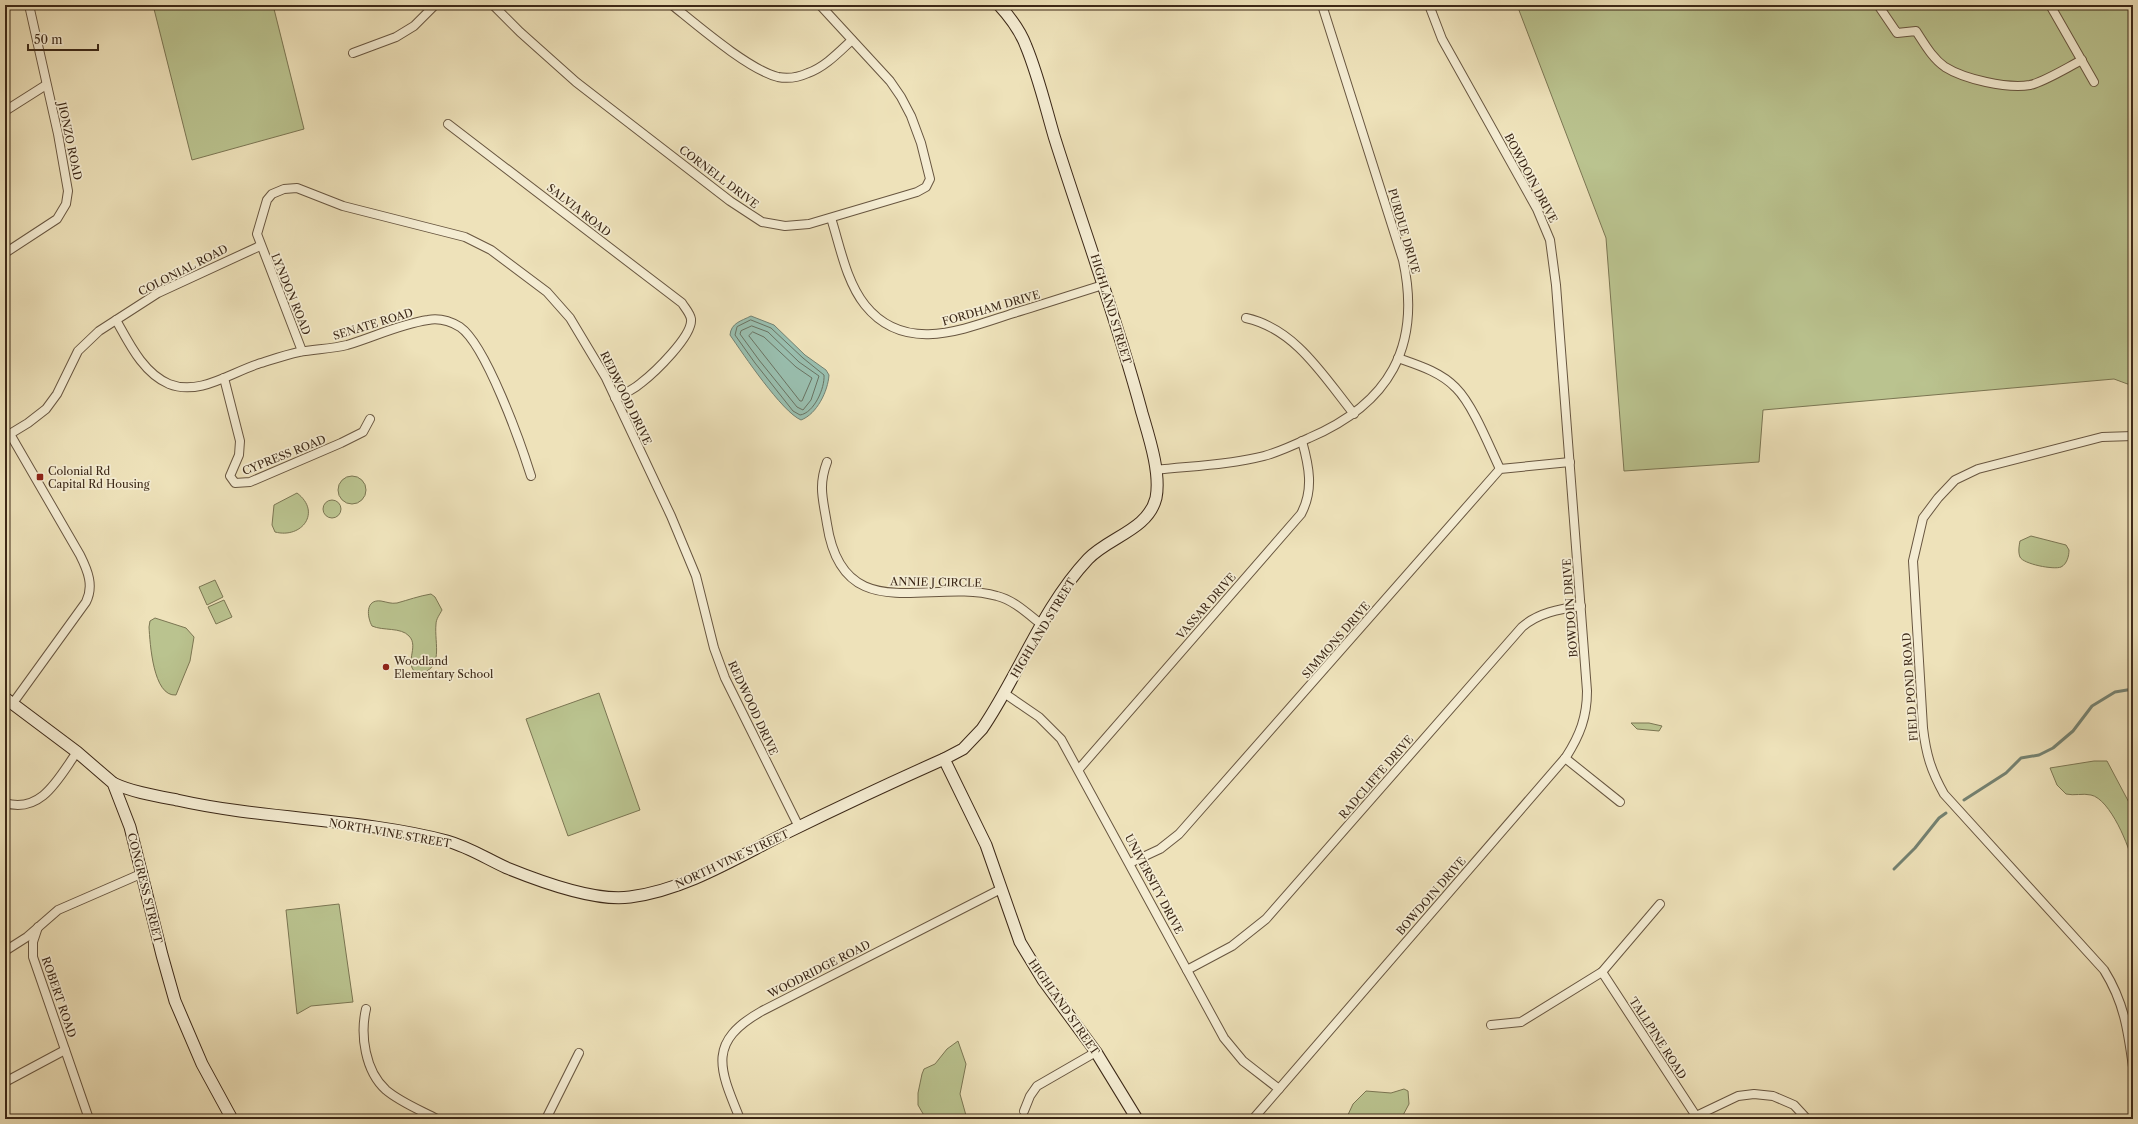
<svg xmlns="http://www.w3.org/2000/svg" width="2138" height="1124" viewBox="0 0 2138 1124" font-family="'Libre Caslon Text',serif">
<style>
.green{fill:#bac38f;stroke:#7b7653}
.water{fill:#99beae;stroke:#748272}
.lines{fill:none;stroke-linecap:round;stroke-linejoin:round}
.shore{stroke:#6a7362;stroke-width:1}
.stream{stroke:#748272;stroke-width:3}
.street-casing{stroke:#685640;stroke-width:10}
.secondary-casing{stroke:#3c2817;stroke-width:13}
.street{stroke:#f4ecd2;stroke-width:8}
.secondary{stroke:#f4ecd2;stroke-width:11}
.poi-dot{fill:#8f2418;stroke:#f4ecd2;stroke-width:1.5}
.labels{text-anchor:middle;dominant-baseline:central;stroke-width:3.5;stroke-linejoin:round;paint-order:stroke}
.street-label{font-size:11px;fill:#3c2817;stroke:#f4ecd2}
.poi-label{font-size:11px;fill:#3c2817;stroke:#f4ecd2;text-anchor:start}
</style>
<rect width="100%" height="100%" fill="#eee2ba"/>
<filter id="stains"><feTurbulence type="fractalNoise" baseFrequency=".005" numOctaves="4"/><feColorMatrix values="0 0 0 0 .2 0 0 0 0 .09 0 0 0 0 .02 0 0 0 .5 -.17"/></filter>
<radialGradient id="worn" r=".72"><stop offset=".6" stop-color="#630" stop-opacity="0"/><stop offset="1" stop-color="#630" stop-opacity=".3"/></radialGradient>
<g class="green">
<polygon points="153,5 273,5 304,129 192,160"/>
<polygon points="1517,5 2133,5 2133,386 2114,379 1763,410 1759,462 1624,471 1606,238"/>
<circle cx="352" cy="490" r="14"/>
<path d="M297 493C322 512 302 539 275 532L272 525 274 505Z"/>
<circle cx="332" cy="509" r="9"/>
<path d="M2031 536 2066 545 2069 550C2069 556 2067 564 2061 567 2054 570 2023 564 2020 557 2018 552 2019 546 2020 541Z"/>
<polygon points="215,580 223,597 207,605 199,587"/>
<path d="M431 594 435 597 442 610C440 614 436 619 436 624 434 644 445 669 418 674 402 665 420 647 409 636 401 627 383 631 372 626 367 617 365 599 381 601 387 602 391 604 397 603 408 600 419 596 431 594Z"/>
<polygon points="224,600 232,617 216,624 208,607"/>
<path d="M155 618 186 628 194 637 190 661 176 695C153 697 150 643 149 627L150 621Z"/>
<polygon points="599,693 640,810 568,836 526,719"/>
<polygon points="1631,723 1649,723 1662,726 1659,731 1637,729"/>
<path d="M2094 761H2107L2133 810V865C2130 847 2110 799 2091 795 2083 793 2074 796 2066 794L2057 785 2050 768Z"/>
<polygon points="339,904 353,1002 311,1006 297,1014 286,910"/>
<polygon points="958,1041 966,1064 960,1094 967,1119 926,1119 918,1105 918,1093 922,1074 924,1069 935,1064 947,1049"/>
<polygon points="1404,1089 1408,1091 1409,1104 1401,1119 1346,1119 1353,1104 1366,1091 1391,1093"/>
</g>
<path class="water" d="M751 316 774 325 805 355 826 370 829 375C828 391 817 414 801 420 782 412 743 354 730 335 731 323 741 321 751 316Z"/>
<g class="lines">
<g class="shore">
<path d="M751 320 771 328 803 358 824 375C825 388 814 413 800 415L793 411 755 363 735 335 737 327Z"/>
<polygon points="752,326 768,332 799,362 819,376 811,400 803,410 797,407 759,360 740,334 741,331"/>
<polygon points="753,332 764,337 796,367 812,378 802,401 800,401 749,336"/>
</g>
<g class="stream">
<polyline points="1964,800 2006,773 2021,758 2039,755 2053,748 2073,731 2092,706 2115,692 2133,689"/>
<polyline points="1894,869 1915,848 1939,818 1946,813"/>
</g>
<g class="street-casing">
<g id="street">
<polyline points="493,5 520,32 576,82 730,201 762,222 785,226 809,224 917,192 926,187 930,179 921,143 911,116 901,97 890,81 820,5"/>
<path d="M672 5C697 25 749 70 778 77 788 79 799 77 808 73 825 67 839 52 852 40"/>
<path d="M1878 5 1897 33 1916 31C1924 43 1932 58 1945 67 1964 79 2007 89 2030 85 2044 82 2068 67 2082 60"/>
<polyline points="2050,5 2094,82"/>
<polyline points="353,53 396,37 414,26 435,5"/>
<polyline points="5,111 46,85"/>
<path d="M448 124 682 303C685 308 690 313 691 319 693 336 654 373 641 383 633 390 624 394 615 398"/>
<path d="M831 218C840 246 846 281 865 305 905 355 964 329 1014 313 1044 304 1074 294 1103 285"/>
<polyline points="5,253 57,219 66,204 68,191 58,134 29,5"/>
<path d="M1246 318C1296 329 1324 377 1354 414"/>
<path d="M116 320C129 343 143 373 169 384 199 396 230 373 258 364 271 360 285 355 299 352 315 349 331 349 347 345 374 337 400 324 428 320 439 318 450 321 460 327 486 345 521 444 531 476"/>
<polyline points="302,351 257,234 267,200 272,194 284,189 297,188 343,206 465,237 491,250 547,292 570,318 606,378 671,516 696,576 714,648 725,678 799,827"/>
<path d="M1398 358C1418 365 1441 372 1456 388 1473 405 1489 446 1500 469"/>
<polyline points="224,378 240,441 239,455 230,476 235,483 250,482 341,443 363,432 370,419"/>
<path d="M10 434 80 555C88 571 94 586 86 602L13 703"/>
<path d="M2133 436 2102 437 1978 469 1955 480 1938 498 1923 518 1913 561 1923 728C1926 754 1931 771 1944 794L2104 970C2124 1002 2128 1030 2133 1067"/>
<polyline points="5,437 28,423 46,409 57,394 78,351 99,331 158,293 260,246"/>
<path d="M827 462C818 486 823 499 827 524 843 630 930 577 997 596 1014 600 1029 615 1042 625"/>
<path d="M1156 470C1191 466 1229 465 1264 456 1279 452 1294 445 1309 438 1389 404 1422 347 1403 260L1322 5"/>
<polyline points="1004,693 1039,717 1061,739 1224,1038 1243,1061 1279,1089"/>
<polyline points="1565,758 1620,802"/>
<path d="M1079 769 1301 514C1314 490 1309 466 1302 441"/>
<path d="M5 803C42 814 59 777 77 752"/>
<polyline points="1130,863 1160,849 1179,834 1500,469 1570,462"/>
<polyline points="38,927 33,942 33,957 89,1119"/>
<polyline points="5,951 27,937 58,910 143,873"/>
<path d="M1187 970 1232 946 1266 919 1522 627C1538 613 1559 609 1581 606"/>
<polyline points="1602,972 1696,1116"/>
<path d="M366 1009C360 1035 365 1071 386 1090 400 1102 420 1110 437 1119"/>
<polyline points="1491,1025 1521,1022 1602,972 1660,904"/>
<polyline points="5,1082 65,1050"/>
<polyline points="1024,1111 1030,1096 1037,1086 1096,1052"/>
<polyline points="546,1119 579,1053"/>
<path d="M740 1119C719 1068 707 1042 762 1011L1001 889"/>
<path d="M1253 1119 1566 757C1580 735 1587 717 1587 691L1556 285 1550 240 1537 209 1442 39 1429 5"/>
<polyline points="1694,1119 1696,1116 1738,1096 1754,1094 1773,1096 1794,1105 1807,1119"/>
</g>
</g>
<g class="secondary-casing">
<g id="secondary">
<path d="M999 5C1010 17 1020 30 1026 46 1038 75 1045 105 1054 136 1083 228 1117 319 1142 413 1149 437 1161 473 1156 498 1148 530 1109 537 1088 559 1042 608 1019 675 982 729L963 749 944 759 986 845 1020 942 1043 980 1096 1052 1137 1119"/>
<polyline points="5,698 77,752 113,783 130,827 162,955 175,1001 202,1064 232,1119"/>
<path d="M113 783C132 792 156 796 177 800 266 820 359 818 447 841 469 847 487 859 507 868 539 881 596 902 630 897 685 890 736 858 784 834 837 808 890 783 944 759"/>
</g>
</g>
<use href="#street" class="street"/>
<use href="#secondary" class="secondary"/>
</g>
<g class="poi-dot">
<rect x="36" y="473" width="8" height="8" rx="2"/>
<circle cx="386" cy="667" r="4"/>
</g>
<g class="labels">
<g class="street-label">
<text transform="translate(70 141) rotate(78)">JIONZO ROAD</text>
<text transform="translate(719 177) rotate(37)">CORNELL DRIVE</text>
<text transform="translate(1531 178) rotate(62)">BOWDOIN DRIVE</text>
<text transform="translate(579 210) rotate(38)">SALVIA ROAD</text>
<text transform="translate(1404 231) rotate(74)">PURDUE DRIVE</text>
<text transform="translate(183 270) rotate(-27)">COLONIAL ROAD</text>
<text transform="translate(291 294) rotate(68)">LYNDON ROAD</text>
<text transform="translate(991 308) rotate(-16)">FORDHAM DRIVE</text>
<text transform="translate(1111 309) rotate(73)">HIGHLAND STREET</text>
<text transform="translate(373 324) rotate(-17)">SENATE ROAD</text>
<text transform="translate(626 398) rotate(64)">REDWOOD DRIVE</text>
<text transform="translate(284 455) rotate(-22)">CYPRESS ROAD</text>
<text transform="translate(936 582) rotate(1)">ANNIE J CIRCLE</text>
<text transform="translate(1206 606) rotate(-49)">VASSAR DRIVE</text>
<text transform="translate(1570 608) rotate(-94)">BOWDOIN DRIVE</text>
<text transform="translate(1043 628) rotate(-59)">HIGHLAND STREET</text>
<text transform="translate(1336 640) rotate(-49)">SIMMONS DRIVE</text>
<text transform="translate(1910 687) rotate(-94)">FIELD POND ROAD</text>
<text transform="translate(753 708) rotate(65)">REDWOOD DRIVE</text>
<text transform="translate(1376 777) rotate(-49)">RADCLIFFE DRIVE</text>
<text transform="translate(390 833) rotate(10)">NORTH VINE STREET</text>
<text transform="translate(732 859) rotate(-25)">NORTH VINE STREET</text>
<text transform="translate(1154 884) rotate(62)">UNIVERSITY DRIVE</text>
<text transform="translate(145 888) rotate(76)">CONGRESS STREET</text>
<text transform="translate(1431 896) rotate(-49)">BOWDOIN DRIVE</text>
<text transform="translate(819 969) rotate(-27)">WOODRIDGE ROAD</text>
<text transform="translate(59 997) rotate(71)">ROBERT ROAD</text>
<text transform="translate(1064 1007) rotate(55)">HIGHLAND STREET</text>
<text transform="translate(1658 1038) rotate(57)">TALLPINE ROAD</text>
</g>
<g class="poi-label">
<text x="48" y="471">Colonial Rd<tspan x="48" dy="13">Capital Rd Housing</tspan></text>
<text x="394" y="661">Woodland<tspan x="394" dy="13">Elementary School</tspan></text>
</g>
</g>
<rect width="2138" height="1124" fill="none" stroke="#eee2ba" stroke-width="20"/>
<rect x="6" y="6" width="2126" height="1112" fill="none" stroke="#3c2817" stroke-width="2"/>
<rect x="10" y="10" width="2118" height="1104" fill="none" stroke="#3c2817"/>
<path d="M28 44v6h70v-6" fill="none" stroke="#3c2817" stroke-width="2"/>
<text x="34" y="44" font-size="12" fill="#3c2817" stroke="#f4ecd2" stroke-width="3" paint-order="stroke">50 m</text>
<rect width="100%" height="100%" filter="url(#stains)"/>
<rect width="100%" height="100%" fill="url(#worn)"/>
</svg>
